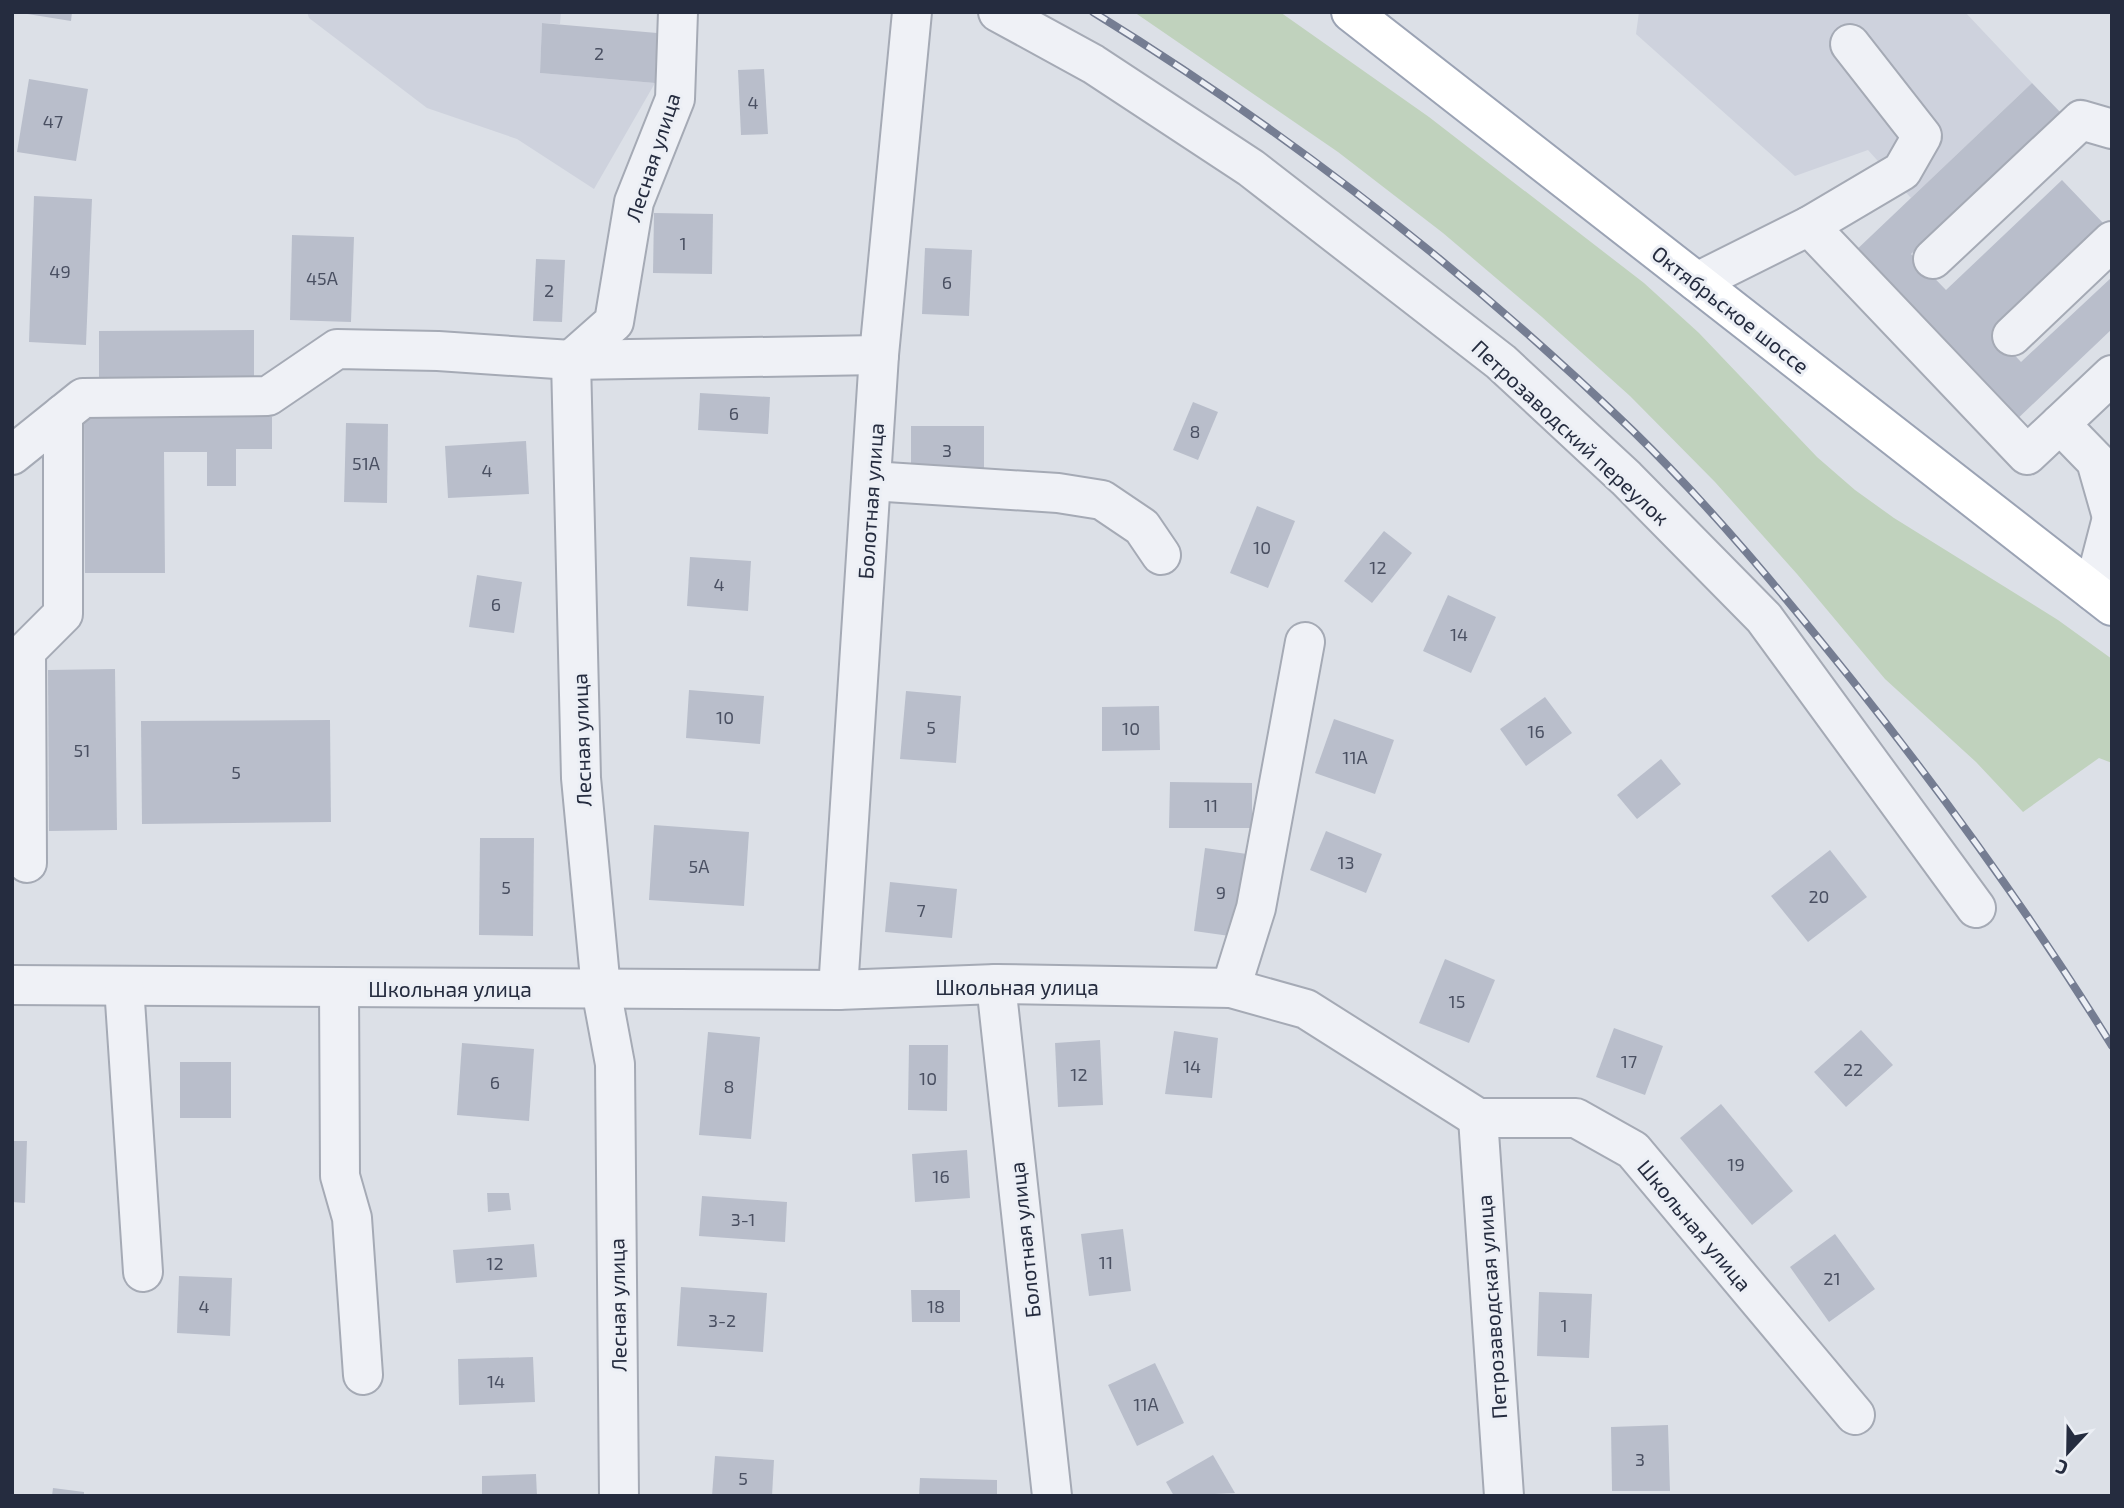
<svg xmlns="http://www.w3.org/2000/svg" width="2124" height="1508" viewBox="0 0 2124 1508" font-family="'Exo 2',sans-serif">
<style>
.built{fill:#ced2dd}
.green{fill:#c0d2bd}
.building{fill:#b9becb}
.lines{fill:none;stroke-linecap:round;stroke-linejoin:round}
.minor-casing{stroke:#a5aab5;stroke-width:42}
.major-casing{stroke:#9ba3b4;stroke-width:42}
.minor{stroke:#eff1f6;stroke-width:38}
.major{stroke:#fff;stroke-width:38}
.rail-casing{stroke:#757d92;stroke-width:8}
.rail{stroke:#eceff5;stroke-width:5;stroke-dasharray:16;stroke-linecap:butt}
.labels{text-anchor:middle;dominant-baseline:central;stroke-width:6;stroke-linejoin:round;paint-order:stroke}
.number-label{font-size:18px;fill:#4a5062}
.street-label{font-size:21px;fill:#252c3f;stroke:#eceff5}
</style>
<rect width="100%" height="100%" fill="#dce0e7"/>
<g class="built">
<polygon points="307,12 561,12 560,24 542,23 540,73 655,83 594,189 517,139 427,108 309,18"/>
<polygon points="1639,12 1965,12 2032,83 1911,198 1868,150 1795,176 1636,34"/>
</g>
<polygon class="green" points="1134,12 1280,12 1429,117 1644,283 1699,333 1817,457 1855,490 1894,518 2058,620 2112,659 2112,763 2099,758 2023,812 1976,762 1885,679 1797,574 1715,482 1630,396 1542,317 1443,233 1338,152"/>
<g class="building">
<polygon points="15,12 72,12 71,21"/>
<polygon points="542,23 657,33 655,83 540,73"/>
<polygon points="764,69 768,134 741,135 738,70"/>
<polygon points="29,79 88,89 76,161 17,152"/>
<polygon points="2032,83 2061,113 1911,254 1946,290 2062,180 2104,224 1992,331 2021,362 2112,277 2112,329 2012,424 1851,255"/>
<polygon points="34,196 92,199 86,345 29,342"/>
<polygon points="654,213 713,214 712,274 653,273"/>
<polygon points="292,235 354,237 351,322 290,320"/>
<polygon points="925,248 972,250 969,316 922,314"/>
<polygon points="536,259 565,260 562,322 533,321"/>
<polygon points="254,330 254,377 99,378 99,331"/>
<polygon points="700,393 770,397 768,434 698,430"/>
<polygon points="1193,402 1218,412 1198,460 1173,450"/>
<polygon points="84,417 272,417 272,449 236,449 236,486 207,486 207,452 164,452 165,573 85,573"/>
<polygon points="346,423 388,424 387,503 344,502"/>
<rect x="911" y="426" width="73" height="49"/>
<polygon points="526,441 529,494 448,498 445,446"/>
<polygon points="1257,506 1295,521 1268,588 1230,573"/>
<polygon points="1384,531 1412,553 1372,603 1344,581"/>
<polygon points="690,557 751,561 748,611 687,606"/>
<polygon points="477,575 522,582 514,633 469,627"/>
<polygon points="1448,595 1496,617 1471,673 1423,651"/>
<polygon points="115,669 117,830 49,831 48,670"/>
<polygon points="689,690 764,696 760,744 686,738"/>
<polygon points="906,691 961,696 956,763 900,759"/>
<polygon points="1545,697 1572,733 1526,766 1500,729"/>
<polygon points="1159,706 1160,750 1102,751 1102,707"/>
<polygon points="1334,719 1394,740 1375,794 1315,773"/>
<polygon points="330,720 331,822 142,824 141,721"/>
<polygon points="1661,759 1681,784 1637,819 1617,795"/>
<polygon points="1170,782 1252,783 1252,828 1169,828"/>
<polygon points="654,825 749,832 744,906 649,900"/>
<polygon points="1326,831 1382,854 1366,893 1310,870"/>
<polygon points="480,838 534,838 533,936 479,935"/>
<polygon points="1205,848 1247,854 1237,937 1194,931"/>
<polygon points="1830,850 1867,897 1808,942 1771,896"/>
<polygon points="890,882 957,889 952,938 885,932"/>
<polygon points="1445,959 1495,980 1469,1043 1419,1023"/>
<polygon points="1614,1028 1663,1046 1645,1095 1596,1077"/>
<polygon points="1861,1030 1893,1065 1846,1107 1814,1072"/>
<polygon points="1174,1031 1218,1038 1212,1098 1165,1094"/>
<polygon points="708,1032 760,1037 751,1139 699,1135"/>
<polygon points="1100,1040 1103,1105 1058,1107 1055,1043"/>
<polygon points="462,1043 534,1049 529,1121 457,1115"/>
<polygon points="909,1045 948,1045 947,1111 908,1110"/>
<rect x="180" y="1062" width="51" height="56"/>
<polygon points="1721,1104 1793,1191 1752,1225 1680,1138"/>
<polygon points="12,1141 27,1141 25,1203 12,1202"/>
<polygon points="967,1150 970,1198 915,1202 912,1154"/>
<polygon points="487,1193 509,1193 511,1210 488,1212"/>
<polygon points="702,1196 787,1202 785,1242 699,1236"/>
<polygon points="1123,1229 1131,1291 1089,1296 1081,1234"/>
<polygon points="1835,1234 1875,1289 1829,1322 1790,1267"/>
<polygon points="534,1244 537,1277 456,1283 453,1250"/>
<polygon points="179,1276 232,1278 230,1336 177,1333"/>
<polygon points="681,1287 767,1293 763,1352 677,1346"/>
<polygon points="911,1290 960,1290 960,1322 912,1322"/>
<polygon points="1539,1292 1592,1294 1589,1358 1537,1356"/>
<polygon points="533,1357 535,1402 459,1405 458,1359"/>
<polygon points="1155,1363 1184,1423 1137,1446 1108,1385"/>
<polygon points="1668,1425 1670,1491 1612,1491 1611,1427"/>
<polygon points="1213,1455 1235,1493 1174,1496 1166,1482"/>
<polygon points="715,1456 774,1460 772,1496 712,1496"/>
<polygon points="536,1474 537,1496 482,1496 482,1476"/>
<polygon points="920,1478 997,1480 997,1496 919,1496"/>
<polygon points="53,1488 84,1492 84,1496 52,1496"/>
</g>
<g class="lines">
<g class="minor-casing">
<g id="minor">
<polyline points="998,12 1093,64 1251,168 1501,362 1626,478 1764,618 1976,908"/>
<polyline points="1809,226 1902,171 1922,136 1850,44"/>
<polyline points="1933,259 2081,120 2112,129"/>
<polyline points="1697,282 1809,226 2027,455 2060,424"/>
<polyline points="2012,336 2112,241"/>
<polyline points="2112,375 2060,424 2096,461 2112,517"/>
<polyline points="12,455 83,398 268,396 337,349 438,351 571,360 879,355"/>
<polyline points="871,481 1058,493 1102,500 1142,527 1161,555"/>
<polyline points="2093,591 2112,518"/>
<polyline points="27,863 26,651 63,614 63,414"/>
<polyline points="996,984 1052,1496"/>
<polyline points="12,985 838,990 996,984 1231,988 1306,1009 1478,1118 1576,1118 1633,1150 1855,1415"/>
<polyline points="124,986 143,1272"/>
<polyline points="339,987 340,1176 352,1218 363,1375"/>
<polyline points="1231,988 1256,908 1305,642"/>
<polyline points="838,990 879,355 912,12"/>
<polyline points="1478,1118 1504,1496"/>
<polyline points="619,1496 615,1064 601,989 581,778 571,360 614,322 634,202 675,99 678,12"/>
</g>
</g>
<g class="major-casing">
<polyline id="major" points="1351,12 2112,606"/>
</g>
<use href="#minor" class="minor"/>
<use href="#major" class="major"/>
<g class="rail-casing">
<path id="rail" d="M1093 12C1288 132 1468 272 1633 431 1712 508 1783 594 1852 680 1945 797 2033 918 2112 1046"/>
</g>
<use href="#rail" class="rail"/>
</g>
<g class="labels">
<g class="number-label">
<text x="599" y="53">2</text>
<text x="753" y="102">4</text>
<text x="53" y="121">47</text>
<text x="683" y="243">1</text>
<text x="60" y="271">49</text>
<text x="322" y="278">45А</text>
<text x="947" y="282">6</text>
<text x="549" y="290">2</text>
<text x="734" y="413">6</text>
<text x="1195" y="431">8</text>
<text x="947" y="450">3</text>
<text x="366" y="463">51А</text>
<text x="487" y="470">4</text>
<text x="1262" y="547">10</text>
<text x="1378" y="567">12</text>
<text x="719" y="584">4</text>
<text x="496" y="604">6</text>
<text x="1459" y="634">14</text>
<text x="725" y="717">10</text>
<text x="931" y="727">5</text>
<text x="1131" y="728">10</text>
<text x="1536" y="731">16</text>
<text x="82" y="750">51</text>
<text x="1355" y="757">11А</text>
<text x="236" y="772">5</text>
<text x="1211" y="805">11</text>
<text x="1346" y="862">13</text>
<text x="699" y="866">5А</text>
<text x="506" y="887">5</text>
<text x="1221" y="892">9</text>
<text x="1819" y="896">20</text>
<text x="921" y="910">7</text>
<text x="1457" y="1001">15</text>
<text x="1629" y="1061">17</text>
<text x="1192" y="1066">14</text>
<text x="1853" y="1069">22</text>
<text x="1079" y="1074">12</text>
<text x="928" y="1078">10</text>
<text x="495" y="1082">6</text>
<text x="729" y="1086">8</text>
<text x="1736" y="1164">19</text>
<text x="941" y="1176">16</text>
<text x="743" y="1219">3-1</text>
<text x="1106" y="1262">11</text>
<text x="495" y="1263">12</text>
<text x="1832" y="1278">21</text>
<text x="204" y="1306">4</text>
<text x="936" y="1306">18</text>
<text x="722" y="1320">3-2</text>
<text x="1564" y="1325">1</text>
<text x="496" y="1381">14</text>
<text x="1146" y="1404">11А</text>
<text x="1640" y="1459">3</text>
<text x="743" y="1478">5</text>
</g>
<g class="street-label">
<text transform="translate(652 157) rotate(-72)">Лесная улица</text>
<text transform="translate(1731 309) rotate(38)">Октябрьское шоссе</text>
<text transform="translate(1571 432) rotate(43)">Петрозаводский переулок</text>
<text transform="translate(870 501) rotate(-86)">Болотная улица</text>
<text transform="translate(581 740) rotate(-92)">Лесная улица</text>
<text x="1017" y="986">Школьная улица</text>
<text x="450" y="988">Школьная улица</text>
<text transform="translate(1695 1225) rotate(50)">Школьная улица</text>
<text transform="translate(1024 1240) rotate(-96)">Болотная улица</text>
<text transform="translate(617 1305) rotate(-91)">Лесная улица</text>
<text transform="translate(1491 1307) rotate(-94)">Петрозаводская улица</text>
</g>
</g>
<rect width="2124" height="1508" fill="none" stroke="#252c3f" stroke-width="28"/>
<g transform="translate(2068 1452) rotate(202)" stroke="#eceff5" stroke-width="5" paint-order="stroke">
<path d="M0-5L12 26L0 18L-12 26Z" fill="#252c3f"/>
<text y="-10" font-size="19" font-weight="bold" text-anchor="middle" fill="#252c3f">С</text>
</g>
</svg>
